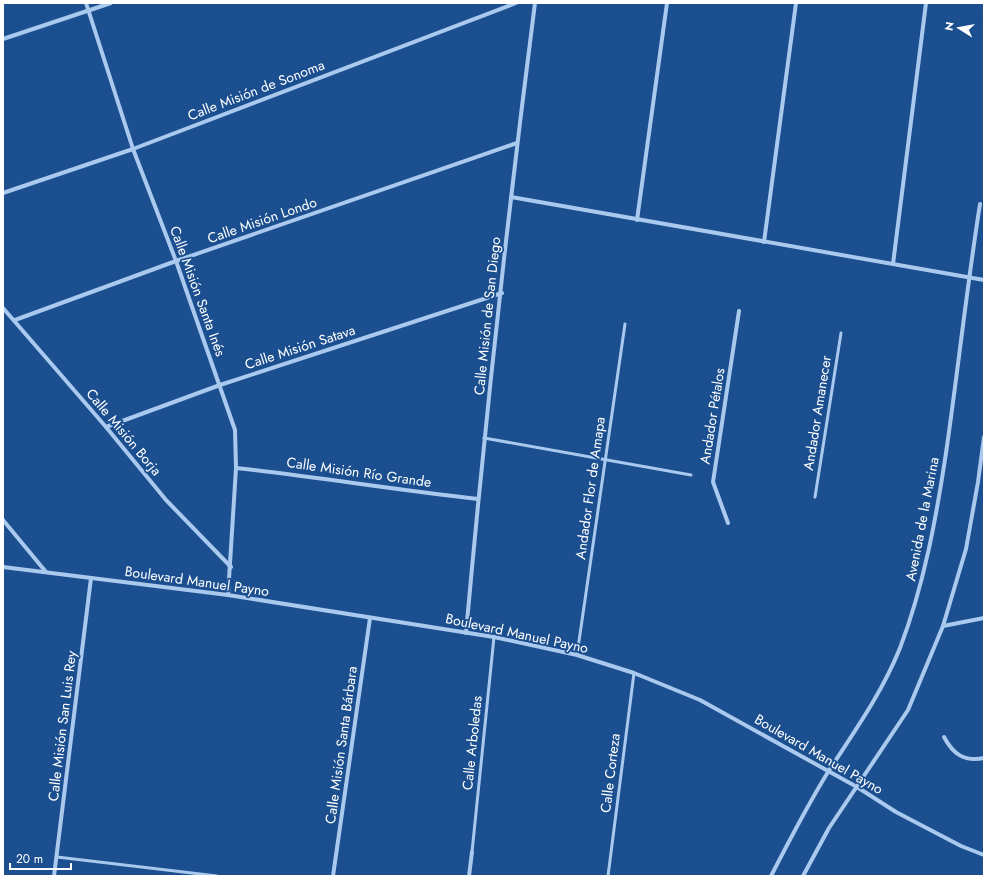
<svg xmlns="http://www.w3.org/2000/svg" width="987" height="879" viewBox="0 0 987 879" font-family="Jost,sans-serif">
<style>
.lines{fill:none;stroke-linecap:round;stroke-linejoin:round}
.lane{stroke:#a9c9ee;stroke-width:3}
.street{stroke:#a9c9ee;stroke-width:4}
.labels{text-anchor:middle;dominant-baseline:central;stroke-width:3.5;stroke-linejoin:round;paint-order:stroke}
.street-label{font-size:14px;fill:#fff;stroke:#1b4f8f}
</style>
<rect width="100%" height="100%" fill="#1b4f8f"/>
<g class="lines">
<g class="lane">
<polyline points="484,438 691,475"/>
<polyline points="815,497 841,333"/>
<polyline points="577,655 625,324"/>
<polyline points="472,852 494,637"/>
<polyline points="57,857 217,876"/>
<polyline points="608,876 634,673"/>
</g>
<g class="street">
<polyline points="86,3 133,149 176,261 235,430 236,468 228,595"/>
<polyline points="3,39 111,3"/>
<polyline points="3,193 133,149 516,3"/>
<polyline points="511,197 984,280"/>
<polyline points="637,220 667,3"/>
<polyline points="764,242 796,3"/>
<polyline points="893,264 926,3"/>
<polyline points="3,308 106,427 166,500 231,567"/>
<polyline points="15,320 176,261 517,143"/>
<polyline points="106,427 220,385 502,293"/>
<path d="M236 468C317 477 397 490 478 499"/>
<polyline points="3,520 46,572"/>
<polyline points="728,523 713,482 739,311"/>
<polyline points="3,567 228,595 494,637 577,655 634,673 700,700 857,787 896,812 961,846 984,855"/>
<polyline points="943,626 984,618"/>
<path d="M466 633C485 422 508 212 535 3"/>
<path d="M944 737C953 754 964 762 984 758"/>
<polyline points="54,876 91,578"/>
<polyline points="333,876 370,618"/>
<polyline points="469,876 472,852"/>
<path d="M771 876C789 841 807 806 828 772 854 732 882 693 900 648 924 585 936 519 946 453 958 370 967 286 980 204"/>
<polyline points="803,876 829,828 908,710 943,626 966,549 978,482 984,437"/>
</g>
</g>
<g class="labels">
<g class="street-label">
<text transform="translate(256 90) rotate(-21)">Calle Misión de Sonoma</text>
<text transform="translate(262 220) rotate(-19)">Calle Misión Londo</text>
<text transform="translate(198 291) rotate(70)">Calle Misión Santa Inés</text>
<text transform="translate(487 316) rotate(-84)">Calle Misión de San Diego</text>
<text transform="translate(300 347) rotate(-18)">Calle Misión Satava</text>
<text transform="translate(817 413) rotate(-81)">Andador Amanecer</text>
<text transform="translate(712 416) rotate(-81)">Andador Pétalos</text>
<text transform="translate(124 432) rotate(50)">Calle Misión Borja</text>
<text transform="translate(359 472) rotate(8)">Calle Misión Río Grande</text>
<text transform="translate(590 488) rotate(-82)">Andador Flor de Amapa</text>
<text transform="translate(922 519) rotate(-79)">Avenida de la Marina</text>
<text transform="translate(197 581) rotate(8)">Boulevard Manuel Payno</text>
<text transform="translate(517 633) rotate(12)">Boulevard Manuel Payno</text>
<text transform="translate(62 726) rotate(-83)">Calle Misión San Luis Rey</text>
<text transform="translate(472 743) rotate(-84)">Calle Arboledas</text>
<text transform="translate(341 745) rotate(-82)">Calle Misión Santa Bárbara</text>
<text transform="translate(819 754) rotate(30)">Boulevard Manuel Payno</text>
<text transform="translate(610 773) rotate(-83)">Calle Corteza</text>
</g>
</g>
<rect width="987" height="879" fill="none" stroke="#ffffff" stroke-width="8"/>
<g transform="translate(959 28) rotate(281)" stroke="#1b4f8f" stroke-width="3" paint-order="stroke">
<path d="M0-3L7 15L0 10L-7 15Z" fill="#ffffff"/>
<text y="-6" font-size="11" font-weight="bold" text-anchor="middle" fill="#ffffff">N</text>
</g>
<path d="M10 863v6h61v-6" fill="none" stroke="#ffffff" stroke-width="2"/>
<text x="16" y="863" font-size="12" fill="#ffffff" stroke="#1b4f8f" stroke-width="3" paint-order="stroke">20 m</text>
</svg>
